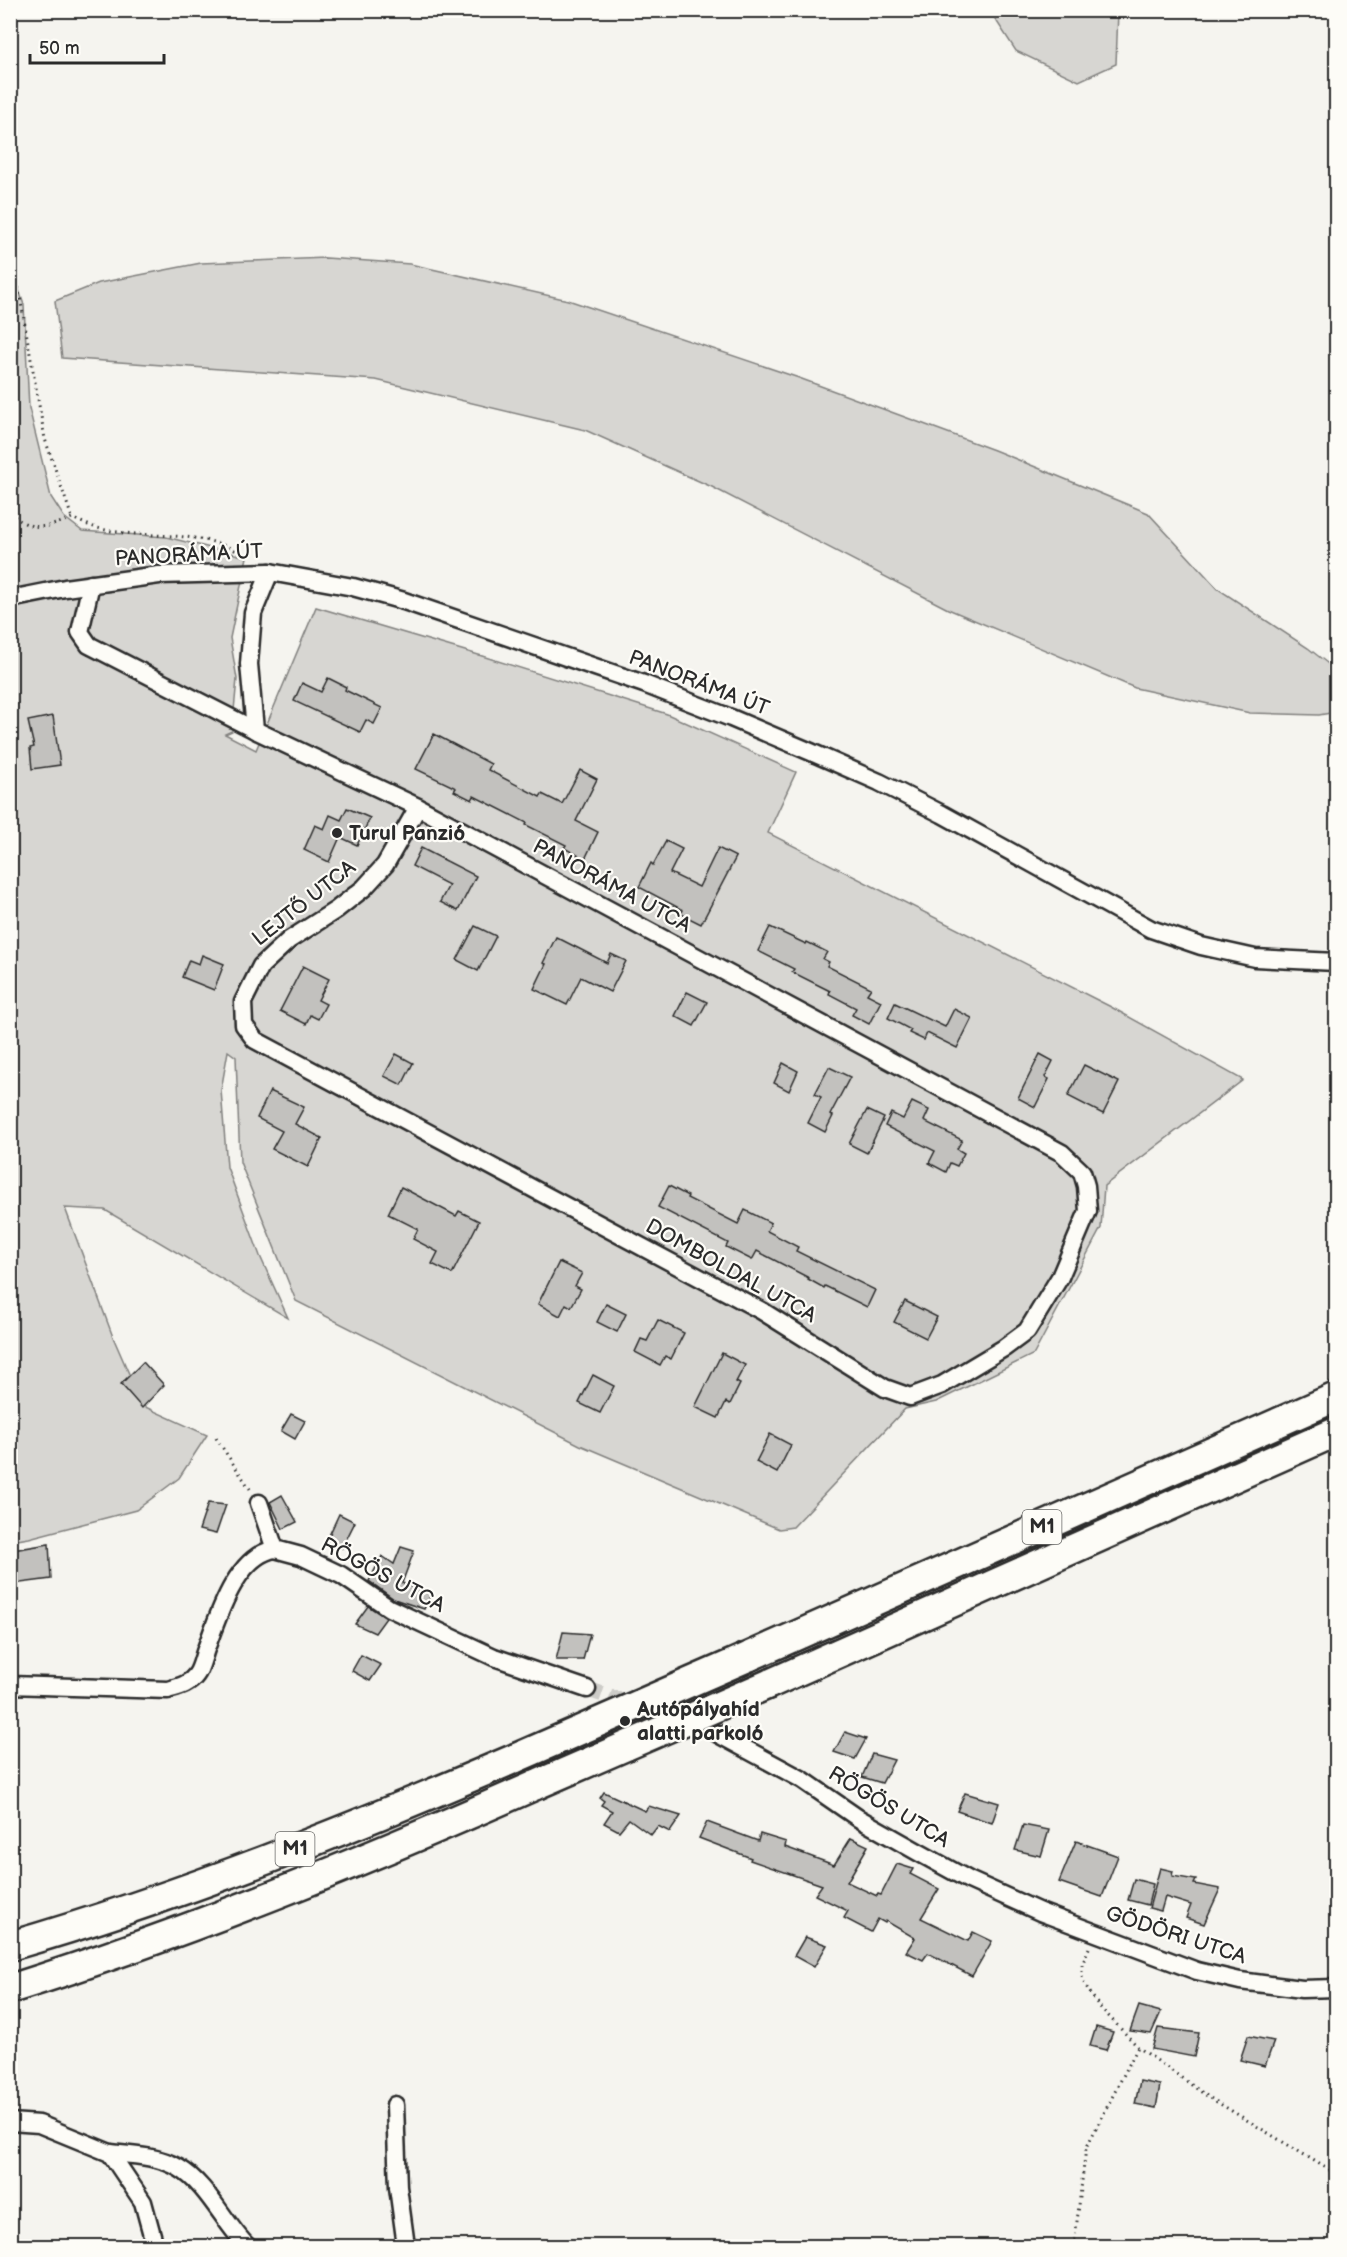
<svg xmlns="http://www.w3.org/2000/svg" width="1347" height="2257" viewBox="0 0 1347 2257" font-family="'Balsamiq Sans',sans-serif">
<style>
.green{fill:#d7d6d2;stroke:#81807e;stroke-width:1.5}
.building{fill:#c2c1be;stroke:#2b2b2b;stroke-width:1.5}
.lines{fill:none;stroke-linecap:round;stroke-linejoin:round}
.minor-tunnel{stroke:#cdccc8;stroke-width:16;stroke-dasharray:16 8;stroke-linecap:butt}
.minor-casing{stroke:#2b2b2b;stroke-width:21}
.motorway-casing{stroke:#2b2b2b;stroke-width:33}
.path{stroke:#2b2b2b;stroke-width:3;stroke-dasharray:1.5 4.5;stroke-linecap:butt}
.minor{stroke:#fdfcf7;stroke-width:16}
.motorway{stroke:#fdfcf7;stroke-width:28}
.motorway-bridge-casing{stroke:#2b2b2b;stroke-width:33;stroke-linecap:butt}
.motorway-bridge{stroke:#fdfcf7;stroke-width:28}
.poi-dot{fill:#2b2b2b;stroke:#fdfcf7;stroke-width:2}
.labels{text-anchor:middle;dominant-baseline:central;stroke-width:4.5;stroke-linejoin:round;paint-order:stroke}
.shield{fill:#fdfcf7;stroke:#6a6a68;stroke-width:1.5}
.shield-label{font-size:20px;font-weight:bold;fill:#2b2b2b}
.street-label{font-size:21px;fill:#2b2b2b;stroke:#fdfcf7}
.poi-label{font-size:21px;font-weight:bold;fill:#2b2b2b;stroke:#fdfcf7;text-anchor:start}
</style>
<rect width="100%" height="100%" fill="#f5f4ef"/>
<filter id="ink" filterUnits="userSpaceOnUse"><feTurbulence type="fractalNoise" baseFrequency=".0167" numOctaves="2"/><feDisplacementMap in="SourceGraphic" scale="12" xChannelSelector="R" yChannelSelector="G"/><feConvolveMatrix kernelMatrix="1 2 1 2 8 2 1 2 1" color-interpolation-filters="sRGB"/></filter>
<g filter="url(#ink)">
<g class="green">
<polygon points="990,11 1118,11 1116,64 1079,81 1016,51"/>
<polygon points="326,258 410,264 568,300 799,378 994,450 1148,513 1218,589 1308,648 1336,670 1336,712 1319,715 1250,713 1135,688 948,609 712,487 585,430 376,380 62,358 55,301 99,283 201,263"/>
<polygon points="10,264 24,305 29,408 51,497 64,517 82,531 166,537 247,557 230,638 237,679 232,731 225,734 256,750 316,607 482,656 667,714 796,772 768,833 1111,1007 1243,1080 1104,1186 1101,1228 1034,1354 936,1402 905,1409 793,1527 779,1529 580,1445 296,1301 240,1162 236,1057 228,1051 221,1090 227,1167 260,1256 288,1318 105,1210 65,1208 113,1337 143,1406 207,1435 179,1478 136,1510 29,1538 11,1541 10,712 13,708 10,708"/>
</g>
<g class="building">
<polygon points="328,678 346,687 345,690 382,708 374,724 366,720 360,732 294,701 302,683 321,692"/>
<polygon points="53,716 60,765 32,769 30,748 34,747 28,721"/>
<polygon points="434,734 491,764 488,770 540,797 542,794 562,804 580,770 597,779 576,821 598,832 585,859 564,848 566,845 526,825 527,823 474,796 472,800 454,791 456,788 416,769"/>
<polygon points="347,808 370,818 357,845 340,837 329,862 304,850 315,825 324,829 330,815 341,820"/>
<polygon points="666,841 682,849 670,873 699,887 718,848 736,857 701,924 681,914 683,910 639,887 651,863 653,865"/>
<polygon points="421,848 476,876 458,911 440,902 449,885 412,866"/>
<polygon points="475,926 496,936 478,971 457,960"/>
<polygon points="770,927 806,944 807,942 827,952 823,959 829,962 827,966 871,988 867,994 881,1001 869,1024 852,1015 856,1008 829,994 830,991 792,972 794,969 758,951"/>
<polygon points="556,937 607,963 611,954 626,961 610,992 581,977 567,1005 534,989 546,964 543,963"/>
<polygon points="202,955 224,964 214,990 182,977 189,960 199,964"/>
<polygon points="303,966 329,979 318,1000 326,1004 318,1019 310,1015 306,1024 280,1011"/>
<polygon points="687,992 707,1002 694,1026 675,1016"/>
<polygon points="895,1003 945,1027 954,1009 972,1018 957,1048 927,1033 924,1040 909,1033 911,1030 888,1018"/>
<polygon points="396,1054 413,1063 402,1085 384,1076"/>
<polygon points="1040,1054 1053,1061 1045,1077 1049,1079 1035,1107 1018,1098"/>
<polygon points="783,1063 798,1071 789,1091 774,1083"/>
<polygon points="1084,1065 1119,1082 1103,1114 1068,1096"/>
<polygon points="829,1067 850,1077 830,1115 833,1116 825,1132 808,1123 821,1097 815,1094"/>
<polygon points="270,1091 304,1107 295,1124 322,1138 308,1167 272,1149 282,1131 257,1118"/>
<polygon points="912,1102 929,1110 924,1121 962,1140 957,1149 964,1153 957,1166 950,1163 946,1172 929,1163 935,1151 885,1126 891,1113 903,1119"/>
<polygon points="867,1110 884,1118 867,1153 849,1144"/>
<polygon points="669,1186 688,1196 687,1198 738,1224 745,1210 771,1223 767,1231 798,1247 796,1251 875,1290 867,1307 825,1286 824,1288 808,1279 809,1278 757,1251 752,1260 726,1247 728,1243 658,1207"/>
<polygon points="401,1187 456,1216 459,1211 479,1221 452,1274 432,1264 438,1252 413,1239 418,1229 388,1214"/>
<polygon points="559,1262 582,1273 575,1286 581,1289 571,1307 566,1304 560,1316 538,1304"/>
<polygon points="905,1301 937,1317 926,1338 894,1322"/>
<polygon points="606,1304 626,1314 617,1332 597,1322"/>
<polygon points="658,1320 684,1333 671,1359 665,1356 660,1365 635,1352 641,1339 647,1341"/>
<polygon points="722,1353 745,1365 736,1382 740,1384 730,1404 726,1402 718,1418 695,1407"/>
<polygon points="143,1362 164,1385 142,1408 121,1384"/>
<polygon points="593,1375 614,1386 600,1413 579,1403"/>
<polygon points="291,1414 305,1421 295,1439 281,1431"/>
<polygon points="770,1434 791,1445 777,1473 756,1462"/>
<polygon points="282,1495 297,1522 283,1529 270,1502"/>
<polygon points="208,1503 226,1505 216,1534 199,1530"/>
<polygon points="339,1514 355,1522 342,1548 326,1542"/>
<polygon points="49,1544 51,1579 13,1584 13,1550"/>
<polygon points="401,1547 414,1551 402,1583 431,1594 424,1609 394,1599 369,1581 382,1556 394,1564"/>
<polygon points="368,1606 386,1618 375,1633 355,1624"/>
<polygon points="563,1632 590,1634 583,1660 556,1660"/>
<polygon points="361,1655 381,1665 370,1681 352,1671"/>
<polygon points="845,1732 866,1739 855,1759 834,1752"/>
<polygon points="872,1754 894,1760 882,1783 862,1777"/>
<polygon points="604,1792 645,1811 649,1806 681,1816 670,1832 658,1826 651,1835 629,1819 619,1831 604,1823 612,1811 601,1805 604,1801 600,1798"/>
<polygon points="965,1793 999,1803 992,1823 957,1811"/>
<polygon points="707,1822 758,1841 760,1834 786,1842 785,1847 834,1865 851,1838 868,1846 847,1882 877,1896 878,1894 881,1895 897,1864 913,1869 910,1874 939,1889 921,1918 968,1941 973,1932 992,1941 972,1976 928,1953 923,1960 906,1952 915,1938 886,1921 885,1923 878,1919 871,1932 844,1918 848,1911 815,1895 822,1885 750,1860 751,1858 699,1838"/>
<polygon points="1023,1825 1049,1830 1041,1856 1015,1850"/>
<polygon points="1076,1841 1118,1856 1102,1897 1059,1882"/>
<polygon points="1160,1868 1173,1871 1172,1876 1196,1880 1194,1884 1220,1889 1204,1924 1186,1918 1191,1905 1165,1897 1161,1911 1149,1908"/>
<polygon points="1134,1879 1153,1884 1148,1905 1128,1900"/>
<polygon points="805,1937 827,1945 814,1967 794,1956"/>
<polygon points="1139,2006 1161,2012 1151,2034 1130,2031"/>
<polygon points="1096,2027 1113,2032 1106,2050 1090,2046"/>
<polygon points="1158,2028 1199,2033 1194,2057 1152,2049"/>
<polygon points="1248,2036 1274,2041 1265,2066 1240,2060"/>
<polygon points="1140,2081 1160,2085 1156,2108 1135,2104"/>
</g>
<g class="lines">
<polyline class="minor-tunnel" points="587,1689 718,1734"/>
<g class="minor-casing">
<g id="minor">
<polyline points="91,584 80,632 89,645 255,730 418,807 1062,1153 1082,1172 1086,1186 1088,1211 1060,1277 1027,1331 1004,1348 942,1385 910,1397 885,1388 762,1311 255,1040 244,1025 243,1002 261,966 289,940 336,910 364,888 385,865 418,807"/>
<polyline points="10,599 65,588 159,575 270,572 353,587 404,601 644,684 731,718 811,752 879,782 942,814 1151,929 1201,946 1255,958 1336,962"/>
<polyline points="255,730 249,664 253,613 270,572"/>
<polyline points="259,1503 275,1549 301,1556 341,1575 389,1608 494,1657 587,1689"/>
<path d="M10 1685 168 1690C178 1687 189 1685 196 1675 201 1669 203 1657 206 1649 218 1616 236 1556 275 1549"/>
<polyline points="718,1734 803,1780 858,1818 918,1852 969,1880 1040,1912 1197,1971 1240,1981 1302,1989 1336,1988"/>
<polyline points="395,2105 398,2187 406,2246"/>
<polyline points="10,2122 39,2124 110,2153 143,2202 155,2246"/>
<path d="M110 2153C132 2155 159 2156 179 2168 207 2184 224 2223 247 2246"/>
</g>
</g>
<g class="motorway-casing">
<g id="motorway">
<polyline points="748,1657 1336,1397"/>
<polyline points="769,1684 1336,1432"/>
<path d="M10 1946C183 1896 350 1829 516 1758"/>
<path d="M10 1989C190 1932 364 1861 536 1785"/>
</g>
</g>
<g class="path">
<polyline points="10,240 45,439 72,518"/>
<path d="M10 512C30 533 48 528 72 518 79 521 87 525 94 527 144 542 199 526 245 556"/>
<polyline points="216,1438 250,1489"/>
<polyline points="1089,1948 1082,1965 1082,1980 1098,2005 1138,2047 1207,2096 1336,2174"/>
<polyline points="1074,2246 1086,2148 1138,2047"/>
</g>
<use href="#minor" class="minor"/>
<use href="#motorway" class="motorway"/>
<g class="motorway-bridge-casing">
<g id="motorway-bridge">
<polyline points="516,1758 748,1657"/>
<polyline points="536,1785 769,1684"/>
</g>
</g>
<use href="#motorway-bridge" class="motorway-bridge"/>
</g>
</g>
<g class="poi-dot">
<circle cx="337" cy="833" r="6"/>
<circle cx="625" cy="1721" r="6"/>
</g>
<g class="labels">
<g class="shield">
<rect x="1022.5" y="1510" width="39" height="34" rx="4.5"/>
<rect x="275.5" y="1832" width="39" height="34" rx="4.5"/>
</g>
<g class="shield-label">
<text x="1042" y="1527">M1</text>
<text x="295" y="1849">M1</text>
</g>
<g class="street-label">
<text transform="translate(189 555) rotate(-3)">PANORÁMA ÚT</text>
<text transform="translate(699 683) rotate(21)">PANORÁMA ÚT</text>
<text transform="translate(612 886) rotate(28)">PANORÁMA UTCA</text>
<text transform="translate(304 903) rotate(-38)">LEJTŐ UTCA</text>
<text transform="translate(731 1271) rotate(29)">DOMBOLDAL UTCA</text>
<text transform="translate(383 1575) rotate(28)">RÖGÖS UTCA</text>
<text transform="translate(889 1807) rotate(31)">RÖGÖS UTCA</text>
<text transform="translate(1176 1935) rotate(18)">GÖDÖRI UTCA</text>
</g>
<g class="poi-label">
<text x="349" y="833">Turul Panzió</text>
<text x="637" y="1709">Autópályahíd<tspan x="637" dy="24">alatti parkoló</tspan></text>
</g>
</g>
<rect width="1347" height="2257" fill="none" stroke="#fdfcf7" stroke-width="36"/>
<rect x="18" y="18" width="1311" height="2221" fill="none" stroke="#2b2b2b" stroke-width="2" filter="url(#ink)"/>
<path d="M30 54v9h134v-9" fill="none" stroke="#2b2b2b" stroke-width="3"/>
<text x="39" y="54" font-size="18" fill="#2b2b2b" stroke="#fdfcf7" stroke-width="4.5" paint-order="stroke">50 m</text>
</svg>
